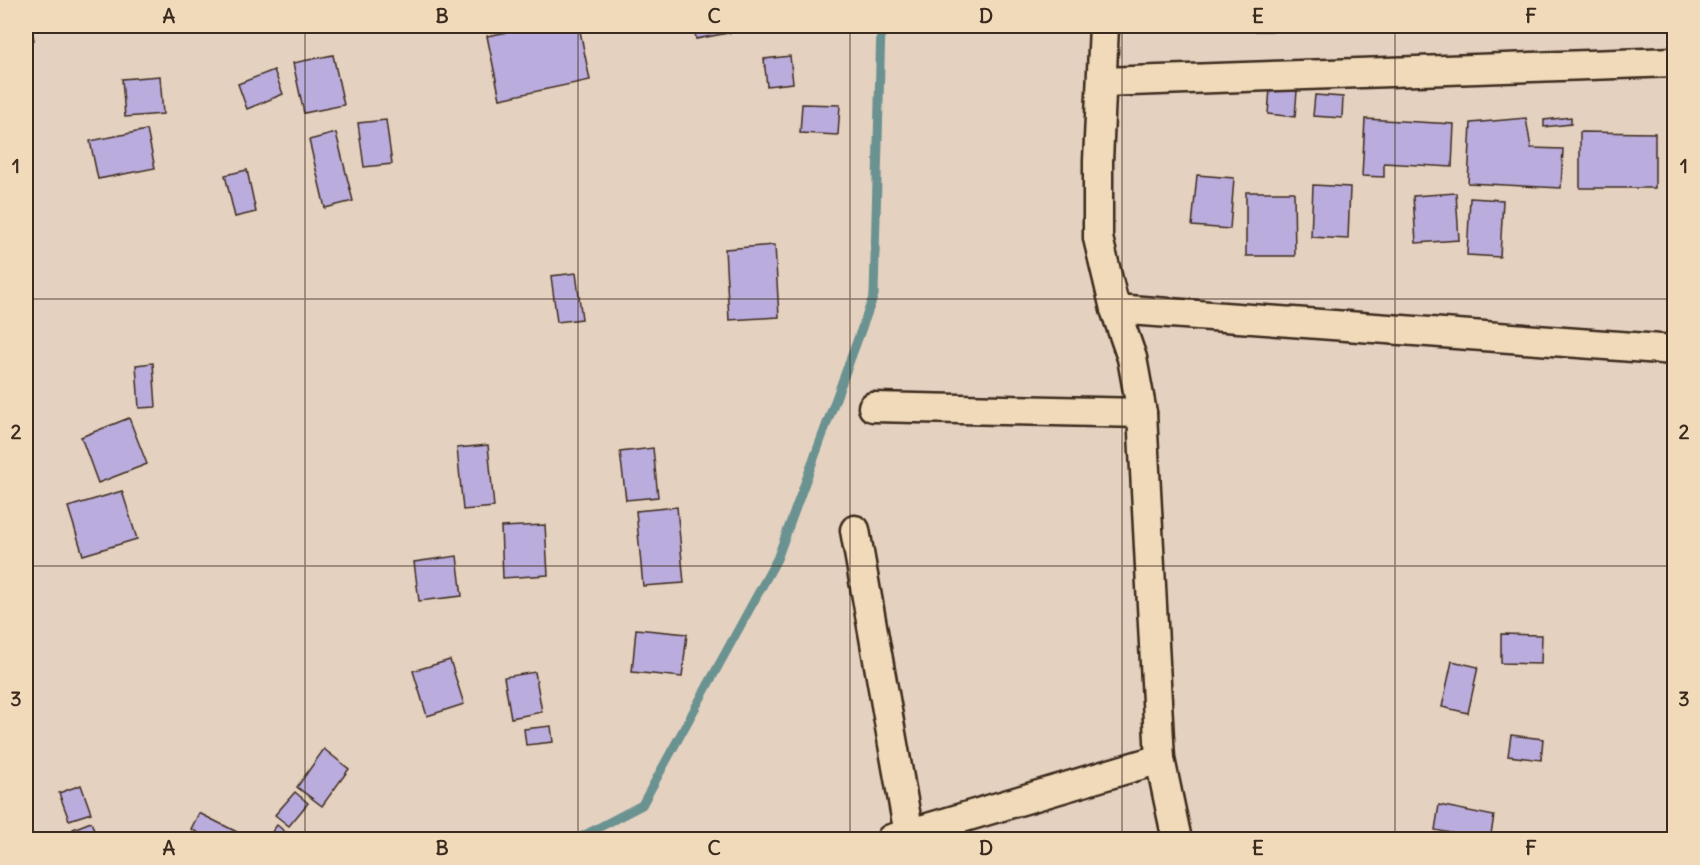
<svg xmlns="http://www.w3.org/2000/svg" width="1700" height="865" viewBox="0 0 1700 865" font-family="Delius,sans-serif">
<style>
.lines{fill:none;stroke-linecap:round;stroke-linejoin:round}
.stream{stroke:#699291;stroke-width:9}
.building{fill:#baacdc;stroke:#3b2a1e;stroke-width:1.5}
.minor-casing{stroke:#3b2a1e;stroke-width:33}
.minor{stroke:#f0dab9;stroke-width:28}
.grid{fill:none;stroke:#3b2a1e;stroke-width:1.5;stroke-opacity:0.55}
.neatline{fill:none;stroke:#3b2a1e;stroke-width:2}
.grid-label{font-size:20px;text-anchor:middle;font-weight:bold;fill:#3b2a1e}
</style>
<rect width="100%" height="100%" fill="#e5d1c0"/>
<filter id="ink" filterUnits="userSpaceOnUse"><feTurbulence type="fractalNoise" baseFrequency=".0167" numOctaves="2"/><feDisplacementMap in="SourceGraphic" scale="12" xChannelSelector="R" yChannelSelector="G"/><feConvolveMatrix kernelMatrix="1 2 1 2 8 2 1 2 1" color-interpolation-filters="sRGB"/></filter>
<g filter="url(#ink)">
<g class="lines">
<polyline class="stream" points="575,840 642,805 777,559 874,295 881,26"/>
</g>
<g class="building">
<polygon points="26,26 31,26 34,40 26,41"/>
<polygon points="538,26 579,26 590,80 500,99 487,36"/>
<polygon points="694,26 743,26 744,30 696,39"/>
<rect x="1243" y="26" width="50" height="5"/>
<polygon points="333,55 344,105 304,113 293,63"/>
<polygon points="790,56 793,83 767,86 764,59"/>
<polygon points="274,70 283,94 247,109 238,84"/>
<polygon points="160,76 163,114 125,117 122,79"/>
<polygon points="1270,88 1297,91 1295,117 1268,114"/>
<polygon points="1315,95 1343,97 1342,118 1313,116"/>
<polygon points="802,104 840,105 838,135 800,133"/>
<polygon points="1571,117 1571,124 1544,127 1544,120"/>
<polygon points="1526,118 1531,148 1563,149 1561,188 1468,183 1471,123"/>
<polygon points="1365,119 1454,124 1452,167 1384,163 1384,177 1362,176"/>
<polygon points="386,120 392,164 364,167 358,123"/>
<polygon points="147,130 155,168 98,179 90,141"/>
<polygon points="1580,132 1655,133 1655,188 1580,188"/>
<polygon points="336,133 353,201 325,208 309,140"/>
<polygon points="247,170 256,212 235,217 225,175"/>
<polygon points="1197,175 1234,178 1230,229 1192,226"/>
<polygon points="1313,185 1350,187 1348,239 1311,237"/>
<polygon points="1246,192 1294,192 1295,256 1246,256"/>
<polygon points="1456,193 1459,240 1416,243 1413,196"/>
<polygon points="1470,198 1503,200 1500,257 1467,255"/>
<polygon points="775,245 779,317 729,320 725,249"/>
<polygon points="576,273 582,319 557,322 551,276"/>
<polygon points="153,363 156,407 139,408 136,365"/>
<polygon points="129,418 147,464 98,483 81,437"/>
<polygon points="488,445 494,507 463,510 457,448"/>
<polygon points="653,448 658,497 626,500 620,452"/>
<polygon points="122,491 137,539 83,555 68,507"/>
<polygon points="677,507 684,583 643,586 636,511"/>
<polygon points="545,525 548,575 503,578 501,527"/>
<polygon points="457,556 462,596 419,601 414,562"/>
<polygon points="636,629 687,634 682,677 632,672"/>
<polygon points="1501,634 1542,635 1541,664 1501,663"/>
<polygon points="450,660 464,704 427,716 413,671"/>
<polygon points="1452,661 1478,667 1468,713 1442,707"/>
<polygon points="535,672 542,712 511,718 504,677"/>
<polygon points="551,726 553,742 526,745 524,729"/>
<polygon points="1511,735 1543,739 1541,760 1508,756"/>
<polygon points="324,749 349,769 322,806 297,787"/>
<polygon points="81,785 91,813 69,820 59,793"/>
<polygon points="295,792 308,803 289,826 275,815"/>
<polygon points="1439,805 1494,816 1490,840 1465,840 1466,836 1435,830"/>
<polygon points="199,813 241,834 239,840 211,840 191,829"/>
<polygon points="91,822 98,840 77,840 73,829"/>
<polygon points="277,825 295,840 266,840"/>
</g>
<g class="lines">
<g class="minor-casing">
<g id="minor">
<polyline points="1104,26 1098,161 1098,238 1115,309 1132,358 1142,413 1160,759 1177,840"/>
<polyline points="1102,82 1674,62"/>
<polyline points="1115,309 1674,350"/>
<polyline points="873,407 1142,413"/>
<polyline points="855,530 910,840"/>
<polyline points="891,839 1160,759"/>
</g>
</g>
<use href="#minor" class="minor"/>
</g>
</g>
<path class="grid" d="M305 26V840M578 26V840M850 26V840M1122 26V840M1395 26V840M26 299H1674M26 566H1674"/>
<rect width="1700" height="865" fill="none" stroke="#f0dab9" stroke-width="66"/>
<rect x="33" y="33" width="1634" height="799" class="neatline"/>
<g class="grid-label">
<text x="169" y="23">A</text>
<text x="442" y="23">B</text>
<text x="714" y="23">C</text>
<text x="986" y="23">D</text>
<text x="1258" y="23">E</text>
<text x="1531" y="23">F</text>
<text x="16" y="173">1</text>
<text x="1684" y="173">1</text>
<text x="16" y="439">2</text>
<text x="1684" y="439">2</text>
<text x="16" y="706">3</text>
<text x="1684" y="706">3</text>
<text x="169" y="855">A</text>
<text x="442" y="855">B</text>
<text x="714" y="855">C</text>
<text x="986" y="855">D</text>
<text x="1258" y="855">E</text>
<text x="1531" y="855">F</text>
</g>
</svg>
